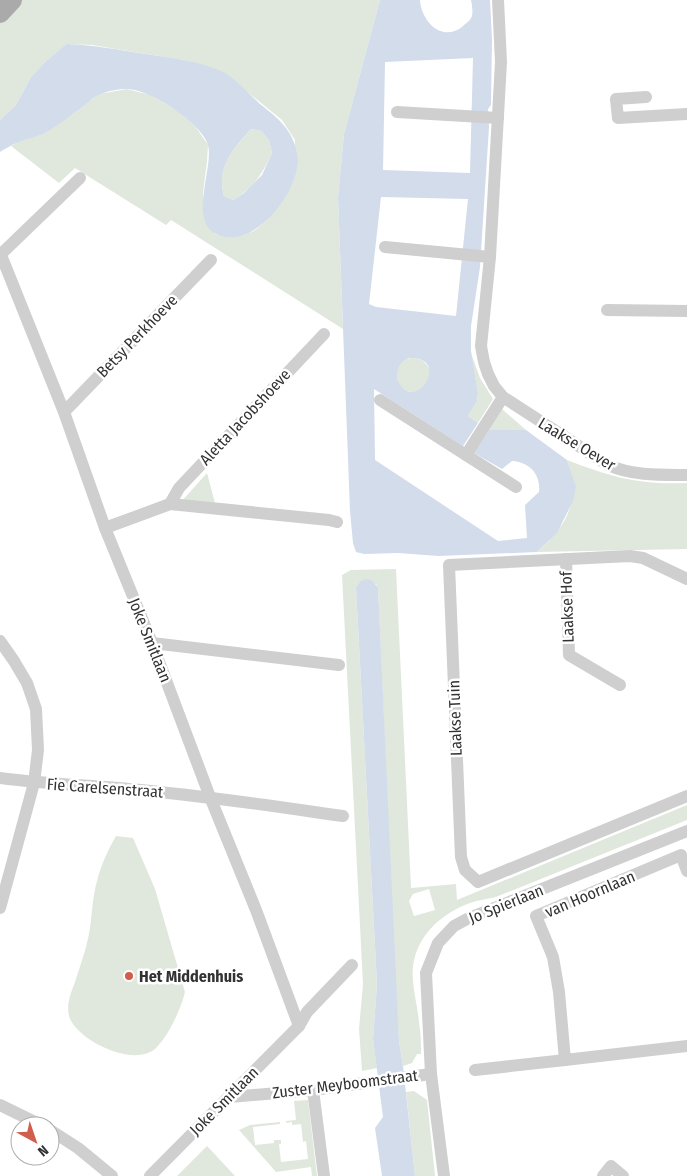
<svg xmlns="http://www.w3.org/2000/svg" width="687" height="1176" viewBox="0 0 687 1176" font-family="'Fira Sans Condensed',sans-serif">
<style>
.green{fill:#e0e8dd;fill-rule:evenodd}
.water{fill:#d2dcea;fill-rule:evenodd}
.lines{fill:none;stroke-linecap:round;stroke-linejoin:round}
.street{stroke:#cfcfcf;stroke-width:12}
.primary{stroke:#aaa;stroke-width:20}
.poi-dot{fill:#d15d4d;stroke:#fff;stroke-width:2}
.labels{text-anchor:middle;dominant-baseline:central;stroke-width:5;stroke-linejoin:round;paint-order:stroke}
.street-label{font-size:16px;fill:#323232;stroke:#fff}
.poi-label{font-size:16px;font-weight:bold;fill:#323232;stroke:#fff;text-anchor:start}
</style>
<rect width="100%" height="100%" fill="#fff"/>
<g class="green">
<polygon points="18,0 380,0 344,134 338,197 343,329 171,220 166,225 75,168 59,183 11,146 73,114 99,94 127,89 150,95 181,113 195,126 204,139 208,145 207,162 203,193 204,219 215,234 227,237 241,236 254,231 266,221 284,199 295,176 295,140 282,120 224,73 183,60 92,45 68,44 45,62 31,77 16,105 0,120 0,20"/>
<path d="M251 129 261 131 269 140 272 153C261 176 255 186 233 200L224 196C216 166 233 150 251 129Z"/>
<polygon points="471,353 480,378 493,399 478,423 468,416 477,401 478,393"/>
<circle cx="413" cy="375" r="17"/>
<polygon points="502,409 526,430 489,430"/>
<path d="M567 460C611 477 639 485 687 483V549L537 552C568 526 581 499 567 460Z"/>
<polygon points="207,473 215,503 181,502"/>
<path d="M396 569 411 888 456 884 457 900 687 805V820L496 897C488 899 478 900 470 903 437 915 409 943 413 981 414 995 418 1009 419 1023 421 1033 421 1043 421 1054H417L412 1063 403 1066 399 1041 395 975 378 587 376 584 356 588 377 984 373 1039 377 1068 362 1071 359 1029 363 984 342 575 351 570ZM429 889 435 910 414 916 409 901 413 894Z"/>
<path d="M116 836 133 838 155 889 185 992C181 1009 168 1037 155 1049 133 1067 81 1042 70 1019 65 1006 71 993 75 982 80 966 86 950 89 934 92 917 92 899 97 881 101 865 108 850 116 836Z"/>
<polygon points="414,1091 427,1100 435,1176 415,1176 406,1092"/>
<polygon points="308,1100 317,1176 312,1176 311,1167 276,1172 239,1130 250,1125 280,1122 280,1124 253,1127 255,1145 274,1143 274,1140 281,1140 281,1144 279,1144 281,1162 308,1159 306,1141 303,1142 301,1124 292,1125 292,1122 287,1123 286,1121 296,1120 294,1101"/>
<polygon points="207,1146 235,1176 177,1176"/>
</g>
<g class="water">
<path d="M380 0H420C421 20 441 43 462 27 465 24 471 20 472 16 473 11 472 4 471 0H490L492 39 491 105 488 109 489 127 480 267 471 326V351L478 393 477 401 468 416 478 423 463 446 374 389 375 460 498 541 527 538 525 505 539 492C541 475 530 462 512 461L502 469 474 453 489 430H526L567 460 576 487 573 501 557 533 537 552 439 556 398 553 364 554 356 552 353 543 350 511 338 197 344 134ZM473 58 470 173 383 170 385 62ZM381 197 468 199 456 316 376 307 369 304ZM409 358C453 356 414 418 397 379 396 368 400 362 409 358Z"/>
<path d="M67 44C94 45 120 50 146 54 172 58 199 61 223 72 234 77 250 95 260 104 279 119 292 129 297 153 304 187 254 253 216 234 188 220 214 168 208 145 202 123 149 89 127 89 119 89 107 91 101 94 95 96 90 101 85 105 73 114 61 123 48 131 39 137 27 138 17 143 11 145 5 149 0 152V120L16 105 31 77 45 62ZM251 129 261 131 269 140 272 153 262 175 244 193 233 200 224 196C216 167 233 149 251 129Z"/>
<polygon points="366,579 371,580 378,587 399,1041 403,1066 415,1176 382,1176 375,1128 383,1117 373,1039 377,984 356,588 361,581"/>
</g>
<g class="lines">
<g class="street">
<path d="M498 0 501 62 490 257 481 346 484 362 488 374 494 386 503 397 608 465C633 476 660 475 687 475"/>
<polyline points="646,97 616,99 618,118 687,114"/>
<polyline points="397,112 498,118"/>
<polyline points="385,247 490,257"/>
<polyline points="0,255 80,178"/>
<polyline points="1,255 64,412 105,528 152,643 210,797 256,910 299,1026"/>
<polyline points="607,310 687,311"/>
<polyline points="380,400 516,487"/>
<polyline points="64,412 211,260"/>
<polyline points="466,455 503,397"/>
<polyline points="170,504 179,488 324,334"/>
<polyline points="105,528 170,504 329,520 337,522"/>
<polyline points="566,559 569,655 620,685"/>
<polyline points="687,579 643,558 630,556 449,565 461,857 465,870 478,882 687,796"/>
<polyline points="0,641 14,661 27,683 36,709 38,750 34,783 0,908"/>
<polyline points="152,643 339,665"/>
<path d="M0 778C43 784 86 785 129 789 200 795 272 806 343 816"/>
<polyline points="687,871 681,855 536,916 553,957 559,992 565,1060 687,1046"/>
<polyline points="475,1070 565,1060"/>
<polyline points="313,1090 324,1176"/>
<polyline points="230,1097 313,1090 431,1074"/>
<polyline points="0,1105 43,1126"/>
<polyline points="50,1130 78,1148 112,1176"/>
<polyline points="150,1176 299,1026 307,1012 352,965"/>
<polyline points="444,1176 431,1074 426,973 438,943 454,926 469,918 687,831"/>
<polyline points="603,1176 611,1166 623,1176"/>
</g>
<polyline class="primary" points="0,13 12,0"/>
</g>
<circle class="poi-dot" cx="129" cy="976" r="5"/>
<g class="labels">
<g class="street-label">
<text transform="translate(137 336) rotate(-46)">Betsy Perkhoeve</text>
<text transform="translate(245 417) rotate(-47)">Aletta Jacobshoeve</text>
<text transform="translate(577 444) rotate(31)">Laakse Oever</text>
<text transform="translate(567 607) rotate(-92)">Laakse Hof</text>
<text transform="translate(150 640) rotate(68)">Joke Smitlaan</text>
<text transform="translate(455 718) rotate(-92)">Laakse Tuin</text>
<text transform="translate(105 788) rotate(4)">Fie Carelsenstraat</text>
<text transform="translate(590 894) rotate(-23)">van Hoornlaan</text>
<text transform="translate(506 904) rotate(-22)">Jo Spierlaan</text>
<text transform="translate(345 1084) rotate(-7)">Zuster Meyboomstraat</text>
<text transform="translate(224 1101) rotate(-45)">Joke Smitlaan</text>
</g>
<g class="poi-label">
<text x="139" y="976">Het Middenhuis</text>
</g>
</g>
<g transform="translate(35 1141) rotate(140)"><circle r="24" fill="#ffffff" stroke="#adadad"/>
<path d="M0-4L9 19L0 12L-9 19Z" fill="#d15d4d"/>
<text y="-8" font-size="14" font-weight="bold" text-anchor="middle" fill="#323232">N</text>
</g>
</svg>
